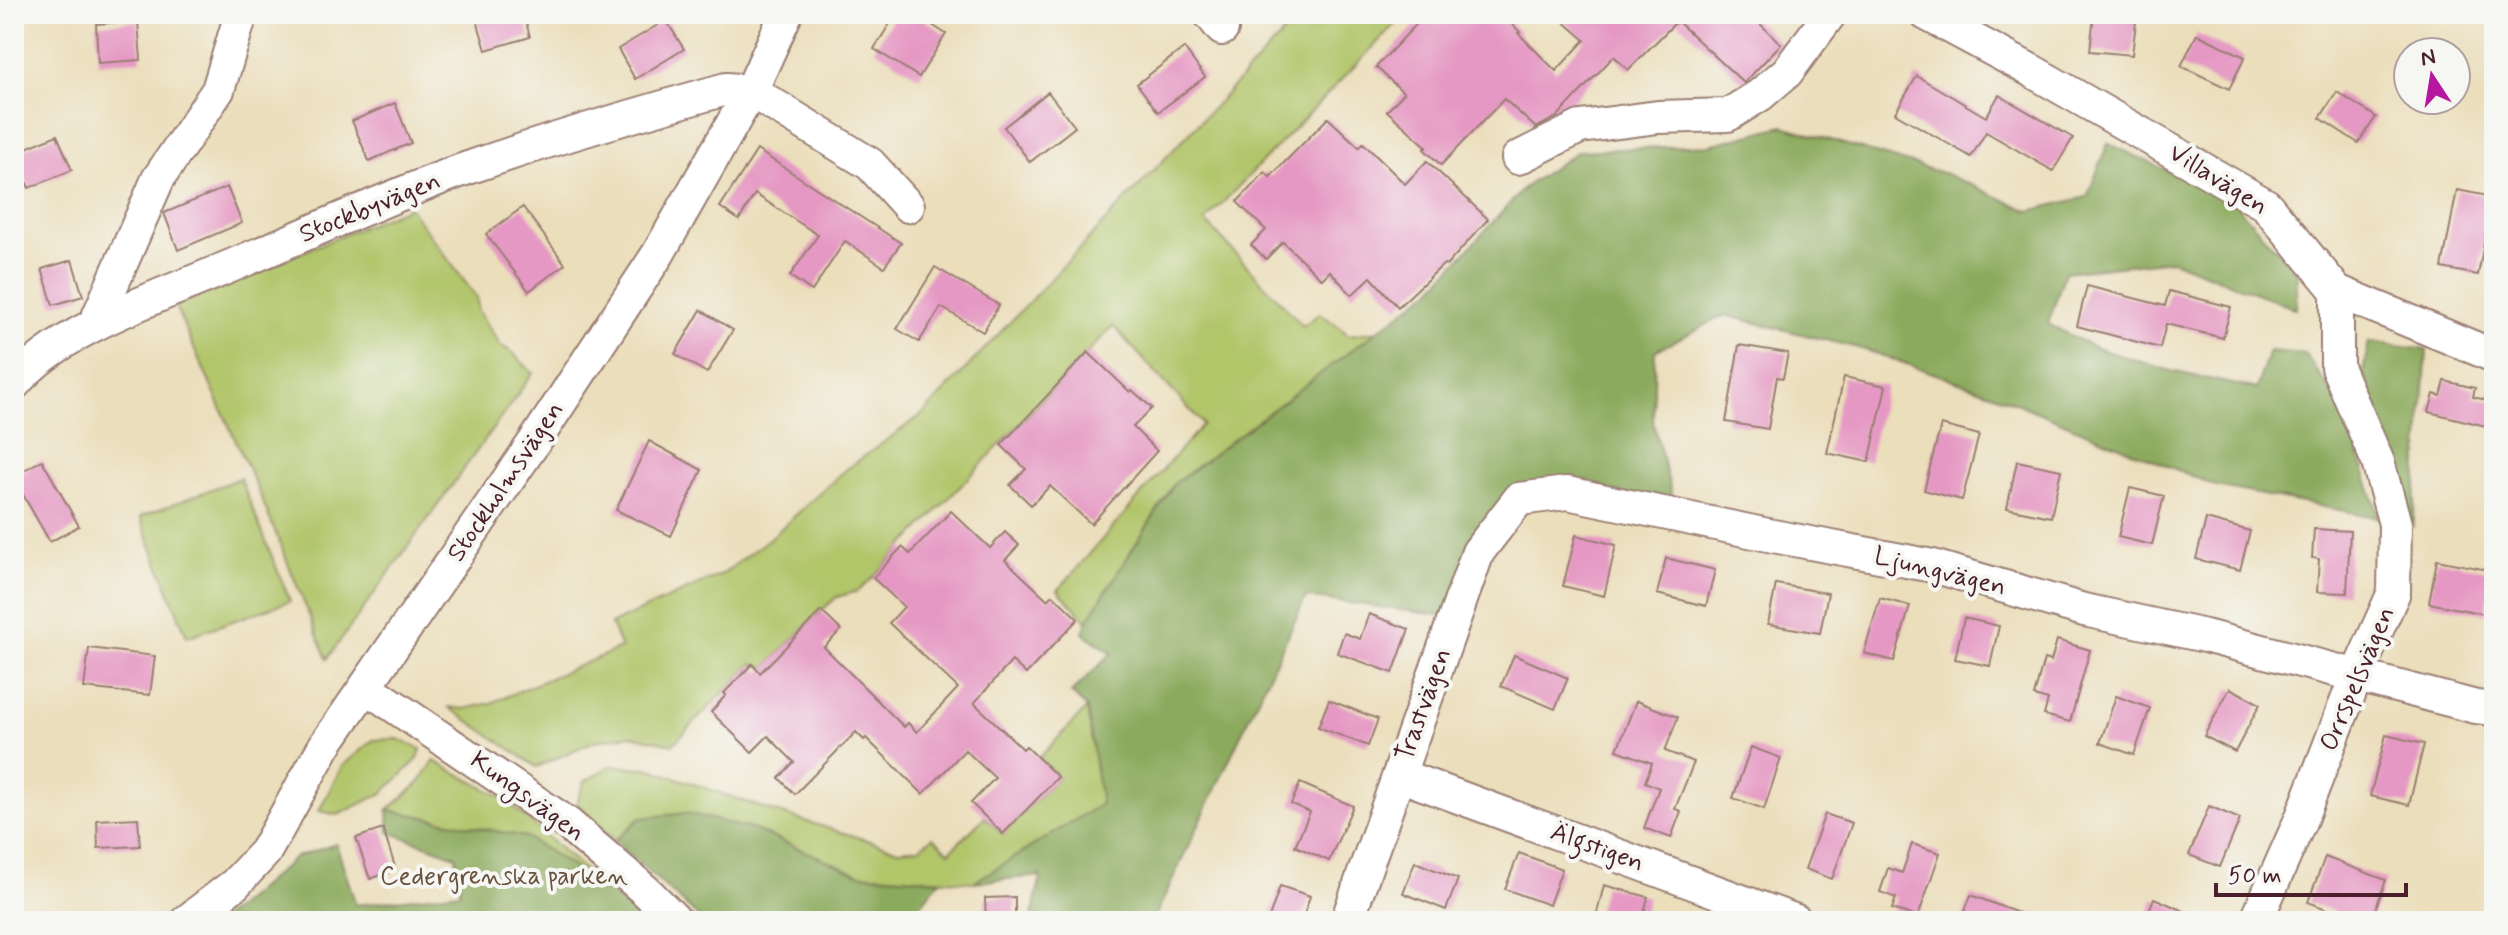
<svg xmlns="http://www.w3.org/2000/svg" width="2508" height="935" viewBox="0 0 2508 935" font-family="Mynerve,sans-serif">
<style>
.green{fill:#b1c569;stroke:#7e724a;stroke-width:2}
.forest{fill:#8caa5d;stroke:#6b6444;stroke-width:2}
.building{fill:#e598c3}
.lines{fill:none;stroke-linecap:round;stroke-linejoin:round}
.minor-casing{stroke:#9a7e73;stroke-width:36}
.minor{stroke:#fff;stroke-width:32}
.labels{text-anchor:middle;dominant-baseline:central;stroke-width:8;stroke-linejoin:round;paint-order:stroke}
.street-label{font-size:26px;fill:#4a1f2b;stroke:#f6f6f2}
.park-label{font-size:26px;fill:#69513e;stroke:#f6f6f2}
</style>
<rect width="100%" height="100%" fill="#f6f6f2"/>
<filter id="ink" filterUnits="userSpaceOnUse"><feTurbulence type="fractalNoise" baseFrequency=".0125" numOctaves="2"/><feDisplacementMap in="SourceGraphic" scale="16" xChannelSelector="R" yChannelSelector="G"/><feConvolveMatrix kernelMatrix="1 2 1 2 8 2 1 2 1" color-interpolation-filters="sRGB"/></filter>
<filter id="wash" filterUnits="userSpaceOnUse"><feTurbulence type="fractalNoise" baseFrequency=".006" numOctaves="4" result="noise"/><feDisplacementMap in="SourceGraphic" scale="32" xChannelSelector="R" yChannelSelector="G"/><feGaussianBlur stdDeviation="1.8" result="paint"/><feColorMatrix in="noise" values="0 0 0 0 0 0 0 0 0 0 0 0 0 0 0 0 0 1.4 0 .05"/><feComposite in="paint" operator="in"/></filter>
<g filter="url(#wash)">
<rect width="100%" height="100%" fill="#ebdebb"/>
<g class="green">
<polygon points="1302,14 1405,14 1205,221 1303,326 1320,313 1349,335 1378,331 1174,484 1087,621 1058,590 1203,424 1113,326 873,578 858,591 837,597 821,611 766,667 752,664 673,744 630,735 594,741 537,767 448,707 464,709 491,703 621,648 611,624 723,574 775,534 844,471 924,413"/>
<polygon points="409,207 477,298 478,311 500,345 512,352 533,373 327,659 259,492 175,306"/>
<polygon points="240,478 290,601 187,637 140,517"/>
<polygon points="1087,708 1102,804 974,882 859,874 755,830 640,818 615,841 577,803 584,782 610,766 648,768 772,811 899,850 919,848 933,837 949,852 985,817 1003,834 1058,777 1039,758"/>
<polygon points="398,739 421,749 418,759 383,793 338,815 319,811 342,766 373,740"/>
<polygon points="434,761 502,797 605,888 526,837 388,810 419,783"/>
</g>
<g class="forest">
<polygon points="1783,126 1946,174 2029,211 2087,197 2108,143 2233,201 2297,273 2296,309 2172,260 2065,272 2048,324 2096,348 2171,371 2256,389 2269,351 2305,354 2343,408 2380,518 2216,486 1994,394 1866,350 1725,315 1655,351 1653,422 1673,499 1553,485 1509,488 1445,616 1306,597 1153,921 1031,921 1041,876 974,882 1101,804 1087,708 1071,693 1112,653 1083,633 1087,621 1174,484 1430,291 1525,187 1578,151 1709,145"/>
<polygon points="2369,342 2427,350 2413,528 2385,432 2363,373"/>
<polygon points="388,810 526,837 605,888 641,921 217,921 234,910 296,857 336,844 356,905 460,892 456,856 389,832"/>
<polygon points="686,813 755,830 859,874 940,880 908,921 703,921 615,841 640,818"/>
</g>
<g id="blocks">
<g class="building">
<polygon points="475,14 524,14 530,37 486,50"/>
<polygon points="896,14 915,14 946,34 919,77 874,49"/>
<polygon points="1426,14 1469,14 1478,23 1487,14 1502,14 1520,32 1518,33 1556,71 1585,40 1555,14 1750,14 1781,44 1744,83 1677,21 1628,70 1614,56 1557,117 1536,128 1504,99 1441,165 1424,149 1427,147 1387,111 1404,93 1376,67"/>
<polygon points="2094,14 2137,14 2132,55 2090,51"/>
<polygon points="666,20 684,49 635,79 618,49"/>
<polygon points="138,21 141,60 98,63 96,24"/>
<polygon points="2197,34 2245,57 2229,89 2181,66"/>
<polygon points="1184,48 1205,77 1158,112 1137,84"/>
<polygon points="1917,76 1986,117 1999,95 2073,138 2053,171 1986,132 1971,157 1895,113"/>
<polygon points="1048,92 1075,127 1030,162 1004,127"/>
<polygon points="2337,92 2376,117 2358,143 2320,118"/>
<polygon points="395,103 411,143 369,161 352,121"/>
<polygon points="1328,118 1359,147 1363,143 1405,184 1427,161 1488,219 1447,265 1444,264 1398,307 1371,277 1352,295 1330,271 1322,279 1283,242 1266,259 1251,245 1266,230 1237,202 1265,172 1270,177"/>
<polygon points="57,135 72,170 29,188 14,153"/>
<polygon points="757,150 901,243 884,267 845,241 812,291 790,276 818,235 755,194 739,220 720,207"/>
<polygon points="227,187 242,223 178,250 164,213"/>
<polygon points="2457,190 2493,197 2478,275 2442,268"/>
<polygon points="523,207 565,264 529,291 486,234"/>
<polygon points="72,260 83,296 53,305 42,269"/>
<polygon points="935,267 999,305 983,332 941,307 919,342 897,329"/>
<polygon points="2087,286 2165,306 2169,291 2231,307 2223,338 2166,324 2160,348 2077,326"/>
<polygon points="701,310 733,330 707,373 675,354"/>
<polygon points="1739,345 1788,353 1783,378 1777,377 1768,429 1726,422"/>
<polygon points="1088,352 1130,392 1132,390 1152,408 1133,427 1157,451 1091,524 1050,486 1031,505 1010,485 1026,469 1001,445"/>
<polygon points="1844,377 1886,386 1869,462 1827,453"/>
<polygon points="2445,381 2475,388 2473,397 2494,402 2494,428 2429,412 2434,394 2441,396"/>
<polygon points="1941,425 1979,435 1962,500 1924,490"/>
<polygon points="649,441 702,470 671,536 616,510"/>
<polygon points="42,460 79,526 50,542 14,479 14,476"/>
<polygon points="2017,461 2061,470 2051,517 2007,508"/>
<polygon points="2130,488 2164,496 2152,545 2118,537"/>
<polygon points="951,511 990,548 1005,532 1019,545 1005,560 1048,600 1053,595 1078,619 1026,674 1012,661 974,703 1023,749 1026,746 1058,777 1003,834 971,803 995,778 965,750 923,794 866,738 864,740 856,732 795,794 779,778 794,762 768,736 752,752 711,712 726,695 724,693 752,664 760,673 821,611 841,630 824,647 904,727 908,723 917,732 958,688 889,623 904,607 873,578 902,547 910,554"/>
<polygon points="2206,519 2250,531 2240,570 2196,559"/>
<polygon points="2314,529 2350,531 2347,593 2317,592 2319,559 2312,558"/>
<polygon points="1576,535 1616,545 1604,596 1563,586"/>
<polygon points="1666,558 1715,570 1706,606 1657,594"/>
<polygon points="2437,560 2493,571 2485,614 2429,603"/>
<polygon points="1776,584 1828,593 1820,633 1768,624"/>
<polygon points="1880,598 1910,606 1894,661 1864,653"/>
<polygon points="1369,614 1409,629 1393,673 1337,653 1344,633 1360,639"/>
<polygon points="1964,618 1999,626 1990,666 1955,659"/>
<polygon points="2057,640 2090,650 2070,722 2044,715 2048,700 2034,696 2044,659 2051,661"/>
<polygon points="89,648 155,656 150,695 84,688"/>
<polygon points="1514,655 1568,678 1555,709 1501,686"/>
<polygon points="2230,688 2260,704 2235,752 2204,736"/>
<polygon points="2116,696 2150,708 2134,755 2100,743"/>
<polygon points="1329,700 1378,719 1368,746 1318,727"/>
<polygon points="1636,701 1678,717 1665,751 1694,762 1675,809 1681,811 1671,838 1644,828 1659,788 1645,782 1652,763 1617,750"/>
<polygon points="2386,735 2424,744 2409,805 2370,796"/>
<polygon points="1751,747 1781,758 1764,809 1733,798"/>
<polygon points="1300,783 1353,806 1329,861 1295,846 1310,812 1291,804"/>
<polygon points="2209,806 2240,819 2220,867 2189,855"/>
<polygon points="1825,814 1852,823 1832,879 1805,869"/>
<polygon points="138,818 140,846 98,848 97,820"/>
<polygon points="383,829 396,870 370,879 356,838"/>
<polygon points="1912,844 1940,853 1918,917 1892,909 1896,898 1880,892 1888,868 1902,873"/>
<polygon points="1519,853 1562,869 1549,905 1505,889"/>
<polygon points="2325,857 2386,880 2371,921 2358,921 2308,902"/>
<polygon points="1415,862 1458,879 1446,910 1403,893"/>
<polygon points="1604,885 1648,897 1642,921 1595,921"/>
<polygon points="1280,886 1310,896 1302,921 1268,921"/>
<polygon points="1971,895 2034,919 2034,921 1961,921"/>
<polygon points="1015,897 1015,921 986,921 985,898"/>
<polygon points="2154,898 2207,921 2145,921"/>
</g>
</g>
</g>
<g filter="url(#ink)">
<use href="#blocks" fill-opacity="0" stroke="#9a7e73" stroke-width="2"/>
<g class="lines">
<g class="minor-casing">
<g id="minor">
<polyline points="1210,14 1222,29"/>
<polyline points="1926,14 2032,71 2266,205 2337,291 2494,356"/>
<polyline points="1518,158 1580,127 1658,117 1728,115 1760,95 1787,72 1830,14"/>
<polyline points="95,324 158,179 218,90 241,14"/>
<path d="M14 384C59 330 155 298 219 271 301 237 382 199 465 169 551 139 638 114 726 89L751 91 870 164 908 206"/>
<polyline points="366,687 568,824 648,893 676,921"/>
<polyline points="1399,775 1796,921"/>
<polyline points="187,921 235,884 265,852 325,745 535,441 658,254 751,91 786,14"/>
<polyline points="1347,921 1478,552 1519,499 1567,493 1773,536 1933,566 2084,610 2205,636 2476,707 2494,709"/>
<polyline points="2256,921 2301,819 2356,677 2394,592 2395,524 2378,462 2337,367 2337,291"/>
</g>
</g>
<use href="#minor" class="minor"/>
</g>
</g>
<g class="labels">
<g class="street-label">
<text transform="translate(2218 180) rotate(32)">Villavägen</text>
<text transform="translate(370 208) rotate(-22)">Stockbyvägen</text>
<text transform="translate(506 482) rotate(-56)">Stockholmsvägen</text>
<text transform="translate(1940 572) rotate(14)">Ljungvägen</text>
<text transform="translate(2358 679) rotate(-67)">Orrspelsvägen</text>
<text transform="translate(1424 705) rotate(-70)">Trastvägen</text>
<text transform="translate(527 797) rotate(36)">Kungsvägen</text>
<text transform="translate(1597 848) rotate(20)">Älgstigen</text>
</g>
<g class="park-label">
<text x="504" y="877">Cedergrenska parken</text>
</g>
</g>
<rect width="2508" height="935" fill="none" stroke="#f6f6f2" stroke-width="48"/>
<g transform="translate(2432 76) rotate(348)"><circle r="38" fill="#f6f6f2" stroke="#b1a0a2" stroke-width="2"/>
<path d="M0-6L14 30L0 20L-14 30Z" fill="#b5179e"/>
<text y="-12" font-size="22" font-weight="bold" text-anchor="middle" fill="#4a1f2b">N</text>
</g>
<path d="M2216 883v12h190v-12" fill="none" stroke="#4a1f2b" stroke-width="4"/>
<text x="2228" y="883" font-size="24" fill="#4a1f2b" stroke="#f6f6f2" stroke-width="6" paint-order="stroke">50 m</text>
</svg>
